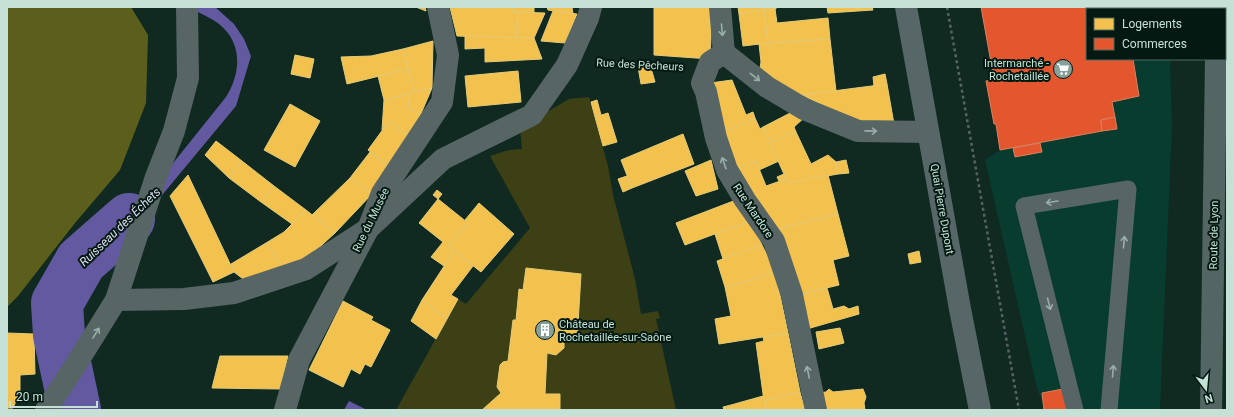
<svg xmlns="http://www.w3.org/2000/svg" width="1234" height="417" viewBox="0 0 1234 417" font-family="Roboto,sans-serif">
<style>
.built{fill:#073c2e}
.green{fill:#3d4014}
.forest{fill:#5b5f1b}
.water{fill:#6359a0}
.homes{fill:#f2c14e;stroke:#e4cb77}
.shops{fill:#e4572e;stroke:#db8060}
.lines{fill:none;stroke-linecap:round;stroke-linejoin:round}
.river{stroke:#6359a0;stroke-width:52}
.path{stroke:#576362;stroke-width:2.5;stroke-dasharray:3 3;stroke-linecap:butt}
.lane{stroke:#576565;stroke-width:17}
.street{stroke:#576565;stroke-width:22}
.secondary{stroke:#576667;stroke-width:22}
.primary{stroke:#536663;stroke-width:22}
.oneway{stroke:#99afa9}
.labels{text-anchor:middle;dominant-baseline:central;stroke-width:4;stroke-linejoin:round;paint-order:stroke}
.poi-label{font-size:11px;fill:#c5e1d6;stroke:#031912;text-anchor:end}
.street-label{font-size:11px;fill:#c5e1d6;stroke:#031912}
.water-label{font-size:12px;font-style:italic;fill:#e0def4;stroke:#031912}
</style>
<rect width="100%" height="100%" fill="#102a22"/>
<polygon class="built" points="981,7 1167,7 1167,9 1087,9 1087,59 1170,59 1172,126 1160,410 1044,410 1036,384 985,160 1000,150 986,81 994,79"/>
<polygon class="green" points="589,97 608,166 613,195 635,279 641,314 658,311 660,318 656,319 676,410 396,410 458,299 466,304 530,228 490,156 509,150 522,149 520,128 569,99"/>
<polygon class="forest" points="7,7 131,7 148,35 146,103 120,170 75,223 18,296 7,307"/>
<g class="water">
<path d="M189 7H215L234 24 244 39 251 56 236 106 158 200 94 255 79 275 74 260 82 249 99 233 115 220 142 202 226 97C241 73 243 43 219 24 210 17 199 13 189 7Z"/>
<polygon points="58,282 69,313 68,338 51,363 46,317"/>
<polygon points="79,386 86,410 65,410 64,408"/>
<polygon points="349,401 367,410 344,410"/>
</g>
<g class="homes">
<polygon points="416,7 425,7 426,11"/>
<polygon points="450,7 494,8 494,7 512,7 513,12 518,12 516,38 457,36"/>
<polygon points="512,7 534,7 534,13 513,12"/>
<polygon points="547,7 572,7 573,14 548,10"/>
<polygon points="654,7 711,7 711,37 710,59 654,55"/>
<polygon points="738,7 776,7 776,9 739,14"/>
<polygon points="827,7 872,7 873,10 828,13"/>
<polygon points="775,9 777,23 828,18 830,39 768,43 764,10"/>
<polygon points="764,10 768,43 743,46 739,14"/>
<polygon points="553,11 577,14 565,43 541,41"/>
<polygon points="518,12 545,13 534,38 516,38"/>
<polygon points="465,36 534,38 542,59 485,62 485,48 465,49"/>
<polygon points="830,39 836,91 802,95 803,101 760,68 761,62 759,44"/>
<polygon points="433,41 432,88 413,92 403,49"/>
<polygon points="403,49 408,69 347,84 341,57 371,56"/>
<polygon points="295,55 314,59 310,78 291,74"/>
<polygon points="638,67 651,68 655,82 641,84"/>
<polygon points="408,69 413,92 432,88 420,116 408,107 410,94 384,100 378,76"/>
<polygon points="518,71 521,102 468,107 465,76"/>
<polygon points="885,74 887,84 874,86 873,77"/>
<polygon points="732,80 746,115 753,112 755,118 718,135 710,83"/>
<polygon points="887,84 894,124 851,119 802,95"/>
<polygon points="410,94 408,107 420,116 409,136 389,121 382,130 384,100"/>
<polygon points="597,100 601,115 595,117 591,102"/>
<polygon points="290,104 320,121 295,167 264,150"/>
<polygon points="796,110 806,116 794,127 796,132 770,143 763,127"/>
<polygon points="608,113 617,142 603,146 595,117"/>
<polygon points="755,118 760,129 763,127 779,161 759,170 756,161 733,170 718,135"/>
<polygon points="389,121 409,136 390,167 368,150"/>
<polygon points="796,132 811,164 828,155 836,162 838,174 788,183 770,143"/>
<polygon points="683,134 694,164 632,188 621,160"/>
<polygon points="216,141 242,161 229,178 205,155"/>
<polygon points="370,152 390,167 372,194 350,178"/>
<polygon points="711,160 718,189 696,196 685,171"/>
<polygon points="846,160 849,173 838,174 836,162"/>
<polygon points="242,161 274,186 261,202 229,178"/>
<polygon points="756,161 766,186 786,179 788,183 828,175 838,214 773,230 733,170"/>
<polygon points="784,174 786,179 779,181 777,177"/>
<polygon points="188,175 234,272 213,282 170,196"/>
<polygon points="627,176 632,188 623,192 618,179"/>
<polygon points="350,178 372,194 335,233 312,215"/>
<polygon points="274,186 306,210 292,224 261,202"/>
<polygon points="437,190 442,194 438,199 433,195"/>
<polygon points="438,199 468,223 448,246 454,251 444,266 431,257 443,242 419,223"/>
<polygon points="736,200 750,221 685,245 676,223"/>
<polygon points="479,203 514,234 481,272 448,246 468,223 465,220"/>
<polygon points="306,210 335,233 312,254 284,270 266,243 284,232"/>
<polygon points="838,214 849,256 833,260 839,285 797,295 773,230"/>
<polygon points="750,221 762,245 723,259 715,234"/>
<polygon points="266,243 284,270 247,282 234,272 231,264"/>
<polygon points="762,245 775,271 752,280 725,287 717,261"/>
<polygon points="454,251 473,266 451,295 458,299 447,319 422,300"/>
<polygon points="919,251 921,262 910,264 908,254"/>
<polygon points="526,268 581,274 577,341 564,340 564,348 556,355 547,353 545,394 560,394 560,410 482,410 501,393 497,387 500,365 503,362 508,361 513,320 516,320 519,289 523,290"/>
<polygon points="775,271 788,333 719,344 715,319 731,316 725,287 752,280"/>
<polygon points="827,288 833,309 844,306 849,309 858,306 859,314 807,329 797,295"/>
<polygon points="422,300 447,319 436,339 411,321"/>
<polygon points="343,301 373,317 371,320 390,330 371,367 365,364 360,374 351,369 343,387 309,370"/>
<polygon points="840,328 844,343 819,349 816,332"/>
<polygon points="7,333 34,334 35,374 20,375 20,392 13,408 7,408"/>
<polygon points="788,333 800,392 764,401 756,343 764,341 763,337"/>
<polygon points="220,356 288,356 280,389 212,388"/>
<polygon points="829,389 833,392 863,389 866,397 864,403 865,410 823,410 818,393 826,392"/>
<polygon points="800,392 805,410 767,410 764,401"/>
<polygon points="763,396 767,410 732,410 731,405"/>
<polygon points="731,405 732,410 724,410 723,407"/>
</g>
<g class="shops">
<polygon points="981,7 1123,7 1124,9 1087,9 1087,59 1133,59 1139,96 1112,102 1115,117 1101,120 1102,131 1000,150 996,124 994,124 986,81 994,79"/>
<polygon points="1123,7 1133,7 1134,9 1124,9"/>
<polygon points="1115,117 1117,129 1102,131 1101,120"/>
<polygon points="1040,143 1042,152 1015,157 1013,148"/>
<polygon points="1068,388 1072,410 1044,410 1042,393"/>
</g>
<g class="lines">
<polyline class="river" points="75,410 59,335 57,303 81,261 129,219"/>
<g class="path">
<polyline points="947,7 1019,410"/>
<polyline points="598,62 680,67"/>
</g>
<polyline class="lane" points="1075,410 1024,206 1128,189 1109,410"/>
<g class="street">
<polyline points="720,7 724,53"/>
<polyline points="724,53 710,62 702,83 706,92 716,138 727,170 745,200 774,241 792,295 816,410"/>
<polyline points="724,53 767,87 804,109 858,131 928,132"/>
<polyline points="116,300 184,299 234,293 306,269 368,229 443,159 532,115 567,65 588,18 591,7"/>
<polyline points="46,410 75,366 116,300 156,177 174,131 188,78 187,7"/>
<polyline points="285,410 299,360 368,229 382,193 442,102 448,55 438,7"/>
</g>
<polyline class="secondary" points="906,7 960,309 980,410"/>
<g class="primary">
<polyline points="1216,9 1216,7"/>
<polyline points="1211,410 1216,59"/>
</g>
</g>
<defs><path id="oneway-shaft" d="M-6 0H5M1.5-3L5.5 0L1.5 3" fill="none" stroke-width="1.6" stroke-linecap="round" stroke-linejoin="round"/></defs>
<g class="oneway">
<use href="#oneway-shaft" transform="translate(722 30) rotate(85)"/>
<use href="#oneway-shaft" transform="translate(755 77) rotate(38)"/>
<use href="#oneway-shaft" transform="translate(871 131) rotate(1)"/>
<use href="#oneway-shaft" transform="translate(724 163) rotate(-109)"/>
<use href="#oneway-shaft" transform="translate(1052 202) rotate(171)"/>
<use href="#oneway-shaft" transform="translate(1124 242) rotate(-85)"/>
<use href="#oneway-shaft" transform="translate(1049 304) rotate(76)"/>
<use href="#oneway-shaft" transform="translate(96 333) rotate(-58)"/>
<use href="#oneway-shaft" transform="translate(1113 371) rotate(-85)"/>
<use href="#oneway-shaft" transform="translate(808 372) rotate(-102)"/>
</g>
<defs>
<g id="supermarket-disc" transform="scale(1)"><circle r="9.5" fill="#86a197" stroke="#031912"/><path d="M-6-5.5h2.5l.6 2H6L4.5 2H-2.5L-4.4-4H-6ZM-1.5 3.2a1.3 1.3 0 1 0 .1 0ZM3 3.2a1.3 1.3 0 1 0 .1 0Z" fill="#fff"/></g>
<g id="building-disc" transform="scale(1)"><circle r="9.5" fill="#86a197" stroke="#031912"/><path d="M-4-6H4V6H1V3H-1V6H-4ZM-2.5-4.3h1.7v1.8h-1.7ZM.8-4.3h1.7v1.8H.8ZM-2.5-1h1.7V.8h-1.7ZM.8-1h1.7V.8H.8Z" fill="#fff"/></g>
</defs>
<g fill-rule="evenodd">
<use href="#supermarket-disc" x="1063" y="69"/>
<use href="#building-disc" x="545" y="330"/>
</g>
<g class="labels">
<g class="poi-label">
<text x="1049" y="63">Intermarché -<tspan x="1049" dy="13">Rochetaillée</tspan></text>
<text x="559" y="324" text-anchor="start">Château de<tspan x="559" dy="13">Rochetaillée-sur-Saône</tspan></text>
</g>
<g class="street-label">
<text transform="translate(640 65) rotate(3)">Rue des Pêcheurs</text>
<text transform="translate(942 209) rotate(80)">Quai Pierre Dupont</text>
<text transform="translate(753 211) rotate(56)">Rue Mardore</text>
<text transform="translate(371 220) rotate(-64)">Rue du Musée</text>
<text transform="translate(1214 235) rotate(-89)">Route de Lyon</text>
</g>
<g class="water-label">
<text transform="translate(120 227) rotate(-44)">Ruisseau des Échets</text>
</g>
</g>
<rect width="1234" height="417" fill="none" stroke="#c5e1d6" stroke-width="16"/>
<rect x="1086" y="8" width="140" height="52" fill="#031912" stroke="#516960"/>
<rect x="1094" y="18" width="20" height="12" fill="#f2c14e" stroke="#516960"/>
<text x="1122" y="28" font-size="12" fill="#c5e1d6">Logements</text>
<rect x="1094" y="38" width="20" height="12" fill="#e4572e" stroke="#516960"/>
<text x="1122" y="48" font-size="12" fill="#c5e1d6">Commerces</text>
<g transform="translate(1206 389) rotate(164)" stroke="#031912" stroke-width="3" paint-order="stroke">
<path d="M0-3L7 15L0 10L-7 15Z" fill="#c5e1d6"/>
<text y="-6" font-size="11" font-weight="bold" text-anchor="middle" fill="#c5e1d6">N</text>
</g>
<path d="M10 401v6h87v-6" fill="none" stroke="#c5e1d6" stroke-width="2"/>
<text x="16" y="401" font-size="12" fill="#c5e1d6" stroke="#031912" stroke-width="3" paint-order="stroke">20 m</text>
</svg>
